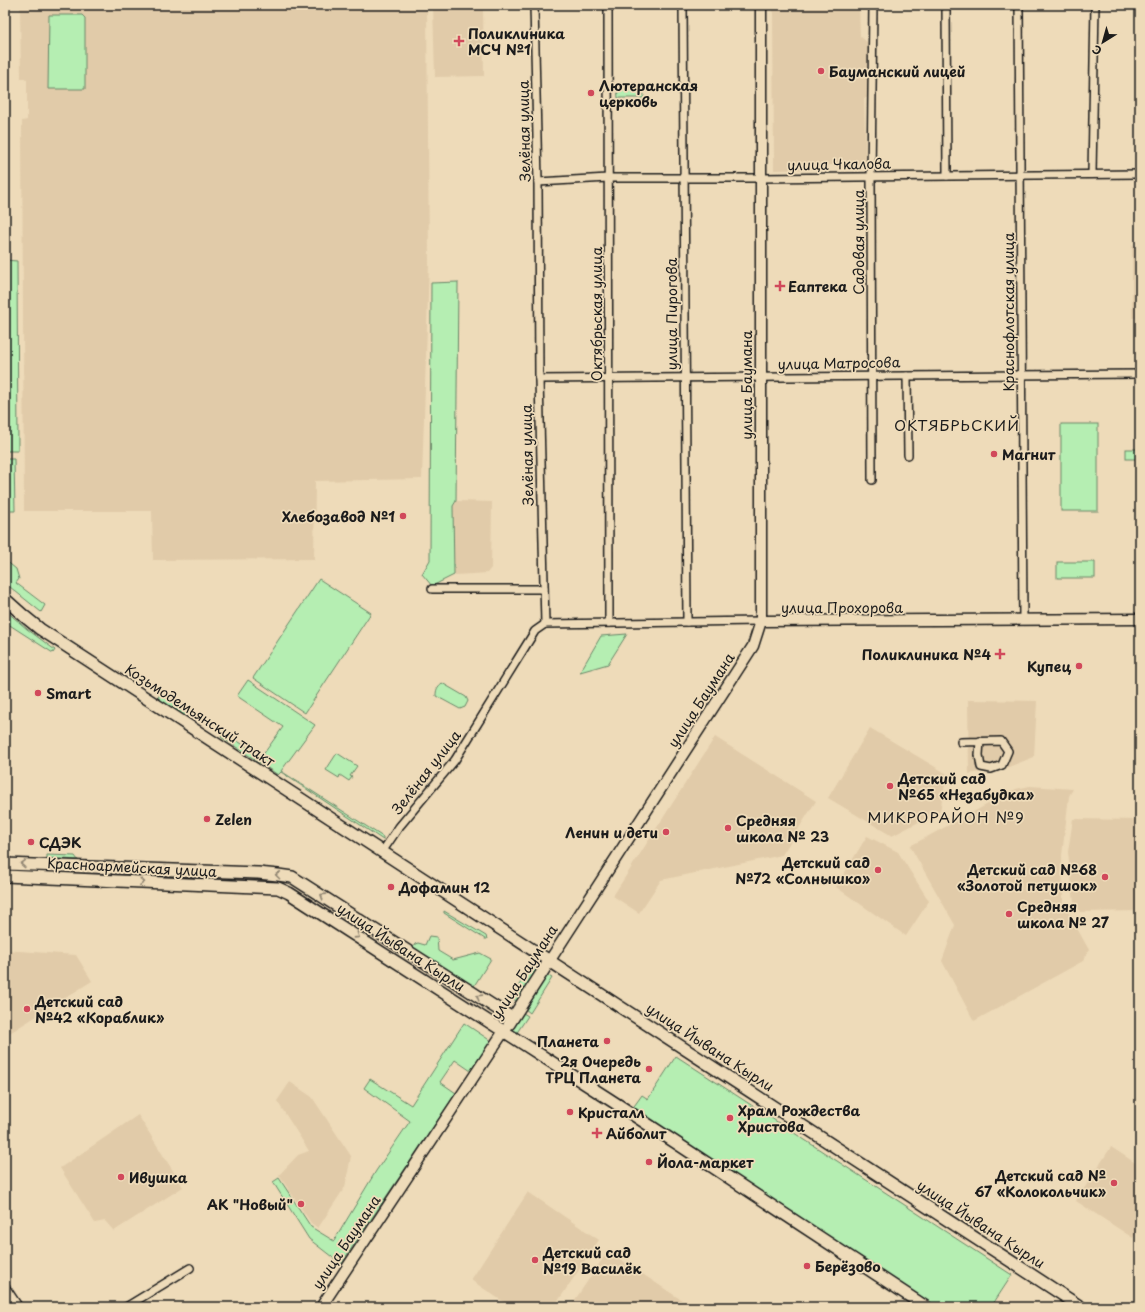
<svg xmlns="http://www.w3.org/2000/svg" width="1145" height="1312" viewBox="0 0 1145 1312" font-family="'Playpen Sans',sans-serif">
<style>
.built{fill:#e1cba9}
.green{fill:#b5eeb2;stroke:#688567}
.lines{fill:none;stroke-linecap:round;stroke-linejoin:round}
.street-casing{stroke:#1c1c1c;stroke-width:10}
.secondary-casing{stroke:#1c1c1c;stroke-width:13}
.primary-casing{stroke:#1c1c1c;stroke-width:14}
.street{stroke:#eedbb9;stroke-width:7}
.secondary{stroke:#eedbb9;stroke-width:10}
.primary{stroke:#eedbb9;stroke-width:11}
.oneway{stroke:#908572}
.poi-dot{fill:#d1495b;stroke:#eedbb9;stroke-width:1.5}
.labels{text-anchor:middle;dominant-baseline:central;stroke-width:3.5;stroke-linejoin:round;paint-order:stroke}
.poi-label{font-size:14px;font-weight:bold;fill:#1c1c1c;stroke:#eedbb9;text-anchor:start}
.street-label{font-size:14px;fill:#1c1c1c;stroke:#eedbb9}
.neighbourhood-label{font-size:15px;letter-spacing:1px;fill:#1c1c1c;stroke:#eedbb9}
</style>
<rect width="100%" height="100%" fill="#eedbb9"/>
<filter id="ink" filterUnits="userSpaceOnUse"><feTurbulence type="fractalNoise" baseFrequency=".025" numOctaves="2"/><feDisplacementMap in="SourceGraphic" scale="8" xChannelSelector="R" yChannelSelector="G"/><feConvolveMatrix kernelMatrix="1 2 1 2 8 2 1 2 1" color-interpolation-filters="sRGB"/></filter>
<g filter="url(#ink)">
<g class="built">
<polygon points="20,5 427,5 429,263 422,479 315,481 314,559 153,560 152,511 24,511 22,121 27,120 27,79 21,78"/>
<polygon points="433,5 483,5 484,76 435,77"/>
<polygon points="773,5 859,5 860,36 868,43 869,98 864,98 866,167 842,167 842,165 828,165 827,169 774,170"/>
<rect x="1132" y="246" width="8" height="72"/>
<polygon points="456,501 492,502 491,568 487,573 473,574 454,575 453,506"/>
<polygon points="968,700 1037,701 1034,757 1006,768 969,774"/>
<polygon points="870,728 947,774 940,811 892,836 828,798"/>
<polygon points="715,737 816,801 782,855 661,880 639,913 613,896"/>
<polygon points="1030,786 1073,789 1069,796 1062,855 1063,903 1089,950 1083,961 974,1021 942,961 955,925 910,846 1016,789"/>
<polygon points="1073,819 1140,820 1140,911 1080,912 1074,902 1068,852"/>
<polygon points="867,836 898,852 929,901 906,936 836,887"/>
<polygon points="5,950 76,955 92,981 5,1036"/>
<polygon points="290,1082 312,1097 351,1156 345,1187 318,1228 311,1223 279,1175 298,1155 309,1151 277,1101"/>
<polygon points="138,1115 183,1187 114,1231 105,1221 95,1223 60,1168"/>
<polygon points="1111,1147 1140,1166 1140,1228 1133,1238 1076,1201"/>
<polygon points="528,1192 599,1240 554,1307 511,1307 471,1280"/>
<polygon points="608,1251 692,1307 570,1307"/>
</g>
<g class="green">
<polygon points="49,15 82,15 85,18 85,89 48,89"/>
<polygon points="617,85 643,85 644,98 618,98"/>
<polygon points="5,260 17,261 18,451 5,451"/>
<polygon points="458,282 456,501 453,506 454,575 432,586 422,574 430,560 431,283"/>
<rect x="1061" y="424" width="37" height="87"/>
<rect x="1126" y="449" width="14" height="10"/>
<polygon points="5,459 14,459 15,511 5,511"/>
<polygon points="5,560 16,569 19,579 16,583 45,605 41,612 5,583"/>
<rect x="1057" y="562" width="38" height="16"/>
<polygon points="319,579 371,613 305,713 253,678"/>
<polygon points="5,610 27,629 55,650 53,653 5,622"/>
<polygon points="627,634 608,664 580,672 601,636"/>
<polygon points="248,680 315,725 281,771 383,837 383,840 281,772 278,775 221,737 224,733 262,756 283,727 237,696"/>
<path d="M442 683 466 697 468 701 465 707 460 709 436 696C436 690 437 687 442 683Z"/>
<polygon points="161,693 188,711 184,717 157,699"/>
<polygon points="337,753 357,766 350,776 352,777 349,781 340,775 339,778 326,770"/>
<polygon points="47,855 75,856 78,860 47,858"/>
<polygon points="444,911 486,936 487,939 485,939 444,913"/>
<polygon points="429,936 437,937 438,951 453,960 480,953 491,959 474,986 468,987 415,952 413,947 415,944 418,943 425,945"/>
<polygon points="533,964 538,967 516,1001 511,997"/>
<polygon points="547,975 552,978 530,1013 525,1009"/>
<polygon points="523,1013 528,1016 516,1034 513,1029"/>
<polygon points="464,1023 491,1041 471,1071 455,1060 440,1082 456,1093 341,1264 309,1239 273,1182 279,1178 311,1227 334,1241 376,1171 410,1121 364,1088 370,1079 411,1105"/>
<polygon points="676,1056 1012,1275 991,1307 937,1307 632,1109 642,1095 648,1099"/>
</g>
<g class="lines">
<g class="street-casing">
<g id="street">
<polyline points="534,5 538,182 539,379 545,624"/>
<polyline points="608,5 609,623"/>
<polyline points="683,5 687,622"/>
<polyline points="946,5 947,176"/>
<polyline points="1019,5 1023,620"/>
<polyline points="1092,174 1095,5"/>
<polyline points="538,182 608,178 761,178 1140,174"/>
<polyline points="907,376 908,455"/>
<polyline points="539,379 1140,374"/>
<polyline points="872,480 871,177 873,5"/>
<polyline points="432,589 544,589"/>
<polyline points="545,624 761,621"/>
<polyline points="961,742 1001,741 1008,751 1002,765 991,769 981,767 979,755 980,741"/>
<polyline points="382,852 399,827 455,760 535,631 545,624"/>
<polyline points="126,1307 190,1268"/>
</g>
</g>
<g class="secondary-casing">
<g id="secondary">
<polyline points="761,621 1140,619"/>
<polyline points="550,960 753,646 761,621 761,5"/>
<polyline points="5,1289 17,1307"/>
<polyline points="321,1307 504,1031"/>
</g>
</g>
<g class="primary-casing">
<g id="primary">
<polyline points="5,599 24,616 40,629 1081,1307"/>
<polyline points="5,864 258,873 278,875 292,877 512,1018"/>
<polyline points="5,876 278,888 289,893 626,1110 926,1307"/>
<polyline points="509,1024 550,960"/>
</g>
</g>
<use href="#street" class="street"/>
<use href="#secondary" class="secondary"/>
<use href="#primary" class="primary"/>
</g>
<defs><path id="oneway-chevron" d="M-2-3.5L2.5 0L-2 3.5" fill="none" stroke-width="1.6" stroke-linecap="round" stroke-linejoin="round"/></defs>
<g class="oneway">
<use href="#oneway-chevron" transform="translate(23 864) rotate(-177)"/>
<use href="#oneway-chevron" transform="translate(278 875) rotate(-173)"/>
<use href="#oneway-chevron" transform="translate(142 882) rotate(3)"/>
<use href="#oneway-chevron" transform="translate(323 896) rotate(-147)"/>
<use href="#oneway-chevron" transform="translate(357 936) rotate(33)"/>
<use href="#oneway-chevron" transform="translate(479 997) rotate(-148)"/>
</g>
</g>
<g class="poi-dot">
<path d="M457 35h4v4h4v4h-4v4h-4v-4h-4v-4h4z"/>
<circle cx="821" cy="71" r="4"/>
<circle cx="591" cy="93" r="4"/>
<path d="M778 280h4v4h4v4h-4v4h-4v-4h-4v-4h4z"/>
<circle cx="994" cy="454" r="4"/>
<circle cx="403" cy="516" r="4"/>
<path d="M998 648h4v4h4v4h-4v4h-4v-4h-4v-4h4z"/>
<circle cx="1079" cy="666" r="4"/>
<circle cx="38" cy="693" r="4"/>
<circle cx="890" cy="786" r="4"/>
<circle cx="207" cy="819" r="4"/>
<circle cx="728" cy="828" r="4"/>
<circle cx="666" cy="832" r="4"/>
<circle cx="31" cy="842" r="4"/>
<circle cx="878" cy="870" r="4"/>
<circle cx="1105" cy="877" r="4"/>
<circle cx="391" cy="887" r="4"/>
<circle cx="1009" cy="914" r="4"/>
<circle cx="27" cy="1009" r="4"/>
<circle cx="607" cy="1041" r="4"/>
<circle cx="649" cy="1069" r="4"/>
<circle cx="570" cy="1112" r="4"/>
<circle cx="730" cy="1118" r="4"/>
<path d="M595 1127h4v4h4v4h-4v4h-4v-4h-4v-4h4z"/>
<circle cx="649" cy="1162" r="4"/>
<circle cx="121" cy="1177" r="4"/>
<circle cx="1114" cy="1183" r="4"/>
<circle cx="301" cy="1204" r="4"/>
<circle cx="535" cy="1260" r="4"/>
<circle cx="807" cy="1266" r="4"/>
</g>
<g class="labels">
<g class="poi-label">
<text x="468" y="33">Поликлиника<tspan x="468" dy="16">МСЧ №1</tspan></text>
<text x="829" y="71">Бауманский лицей</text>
<text x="599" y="85">Лютеранская<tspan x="599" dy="16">церковь</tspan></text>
<text x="788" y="286">Еаптека</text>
<text x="1002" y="454">Магнит</text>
<text x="395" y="516" text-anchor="end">Хлебозавод №1</text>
<text x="991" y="654" text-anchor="end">Поликлиника №4</text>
<text x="1071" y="666" text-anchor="end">Купец</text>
<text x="46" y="693">Smart</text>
<text x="898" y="778">Детский сад<tspan x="898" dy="16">№65 «Незабудка»</tspan></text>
<text x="215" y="819">Zelen</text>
<text x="736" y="820">Средняя<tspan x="736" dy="16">школа № 23</tspan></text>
<text x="658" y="832" text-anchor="end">Ленин и дети</text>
<text x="39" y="842">СДЭК</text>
<text x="870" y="862" text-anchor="end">Детский сад<tspan x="870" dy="16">№72 «Солнышко»</tspan></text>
<text x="1097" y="869" text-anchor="end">Детский сад №68<tspan x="1097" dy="16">«Золотой петушок»</tspan></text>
<text x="399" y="887">Дофамин 12</text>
<text x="1017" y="906">Средняя<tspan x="1017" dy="16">школа № 27</tspan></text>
<text x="35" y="1001">Детский сад<tspan x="35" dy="16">№42 «Кораблик»</tspan></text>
<text x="599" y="1041" text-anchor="end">Планета</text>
<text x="641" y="1061" text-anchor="end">2я Очередь<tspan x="641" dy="16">ТРЦ Планета</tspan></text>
<text x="738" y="1110">Храм Рождества<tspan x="738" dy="16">Христова</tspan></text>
<text x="578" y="1112">Кристалл</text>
<text x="606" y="1133">Айболит</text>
<text x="657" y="1162">Йола-маркет</text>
<text x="1106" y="1175" text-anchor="end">Детский сад №<tspan x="1106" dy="16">67 «Колокольчик»</tspan></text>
<text x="129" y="1177">Ивушка</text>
<text x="293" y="1204" text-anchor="end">АК "Новый"</text>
<text x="543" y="1252">Детский сад<tspan x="543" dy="16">№19 Василёк</tspan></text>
<text x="815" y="1266">Берёзово</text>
</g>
<g class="street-label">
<text transform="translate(524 131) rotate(-91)">Зелёная улица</text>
<text transform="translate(839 164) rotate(-1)">улица Чкалова</text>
<text transform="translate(858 242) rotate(-90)">Садовая улица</text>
<text transform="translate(1008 312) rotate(-90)">Краснофлотская улица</text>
<text transform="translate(596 314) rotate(-90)">Октябрьская улица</text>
<text transform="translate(671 314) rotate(-90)">улица Пирогова</text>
<text transform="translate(839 363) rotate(-1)">улица Матросова</text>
<text transform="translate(746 385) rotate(-90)">улица Баумана</text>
<text transform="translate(527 455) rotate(-91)">Зелёная улица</text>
<text x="842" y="607">улица Прохорова</text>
<text transform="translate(701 700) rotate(-57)">улица Баумана</text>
<text transform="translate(200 715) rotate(33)">Козьмодемьянский тракт</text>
<text transform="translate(426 772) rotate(-52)">Зелёная улица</text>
<text transform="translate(132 867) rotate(3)">Красноармейская улица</text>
<text transform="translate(401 947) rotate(33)">улица Йывана Кырли</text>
<text transform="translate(524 972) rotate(-57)">улица Баумана</text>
<text transform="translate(710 1047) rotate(33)">улица Йывана Кырли</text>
<text transform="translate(981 1224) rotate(33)">улица Йывана Кырли</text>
<text transform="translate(346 1242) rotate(-56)">улица Баумана</text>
</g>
<g class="neighbourhood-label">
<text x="957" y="424">ОКТЯБРЬСКИЙ</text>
<text x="946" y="816">МИКРОРАЙОН №9</text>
</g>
</g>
<rect width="1145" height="1312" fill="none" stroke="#eedbb9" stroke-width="20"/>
<rect x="10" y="10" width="1125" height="1292" fill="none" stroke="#1c1c1c" stroke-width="1.5" filter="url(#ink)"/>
<g transform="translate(1103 42) rotate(217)" stroke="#eedbb9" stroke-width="3" paint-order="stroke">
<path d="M0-3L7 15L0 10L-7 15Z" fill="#1c1c1c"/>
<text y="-6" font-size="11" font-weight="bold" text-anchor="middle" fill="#1c1c1c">С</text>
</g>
</svg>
